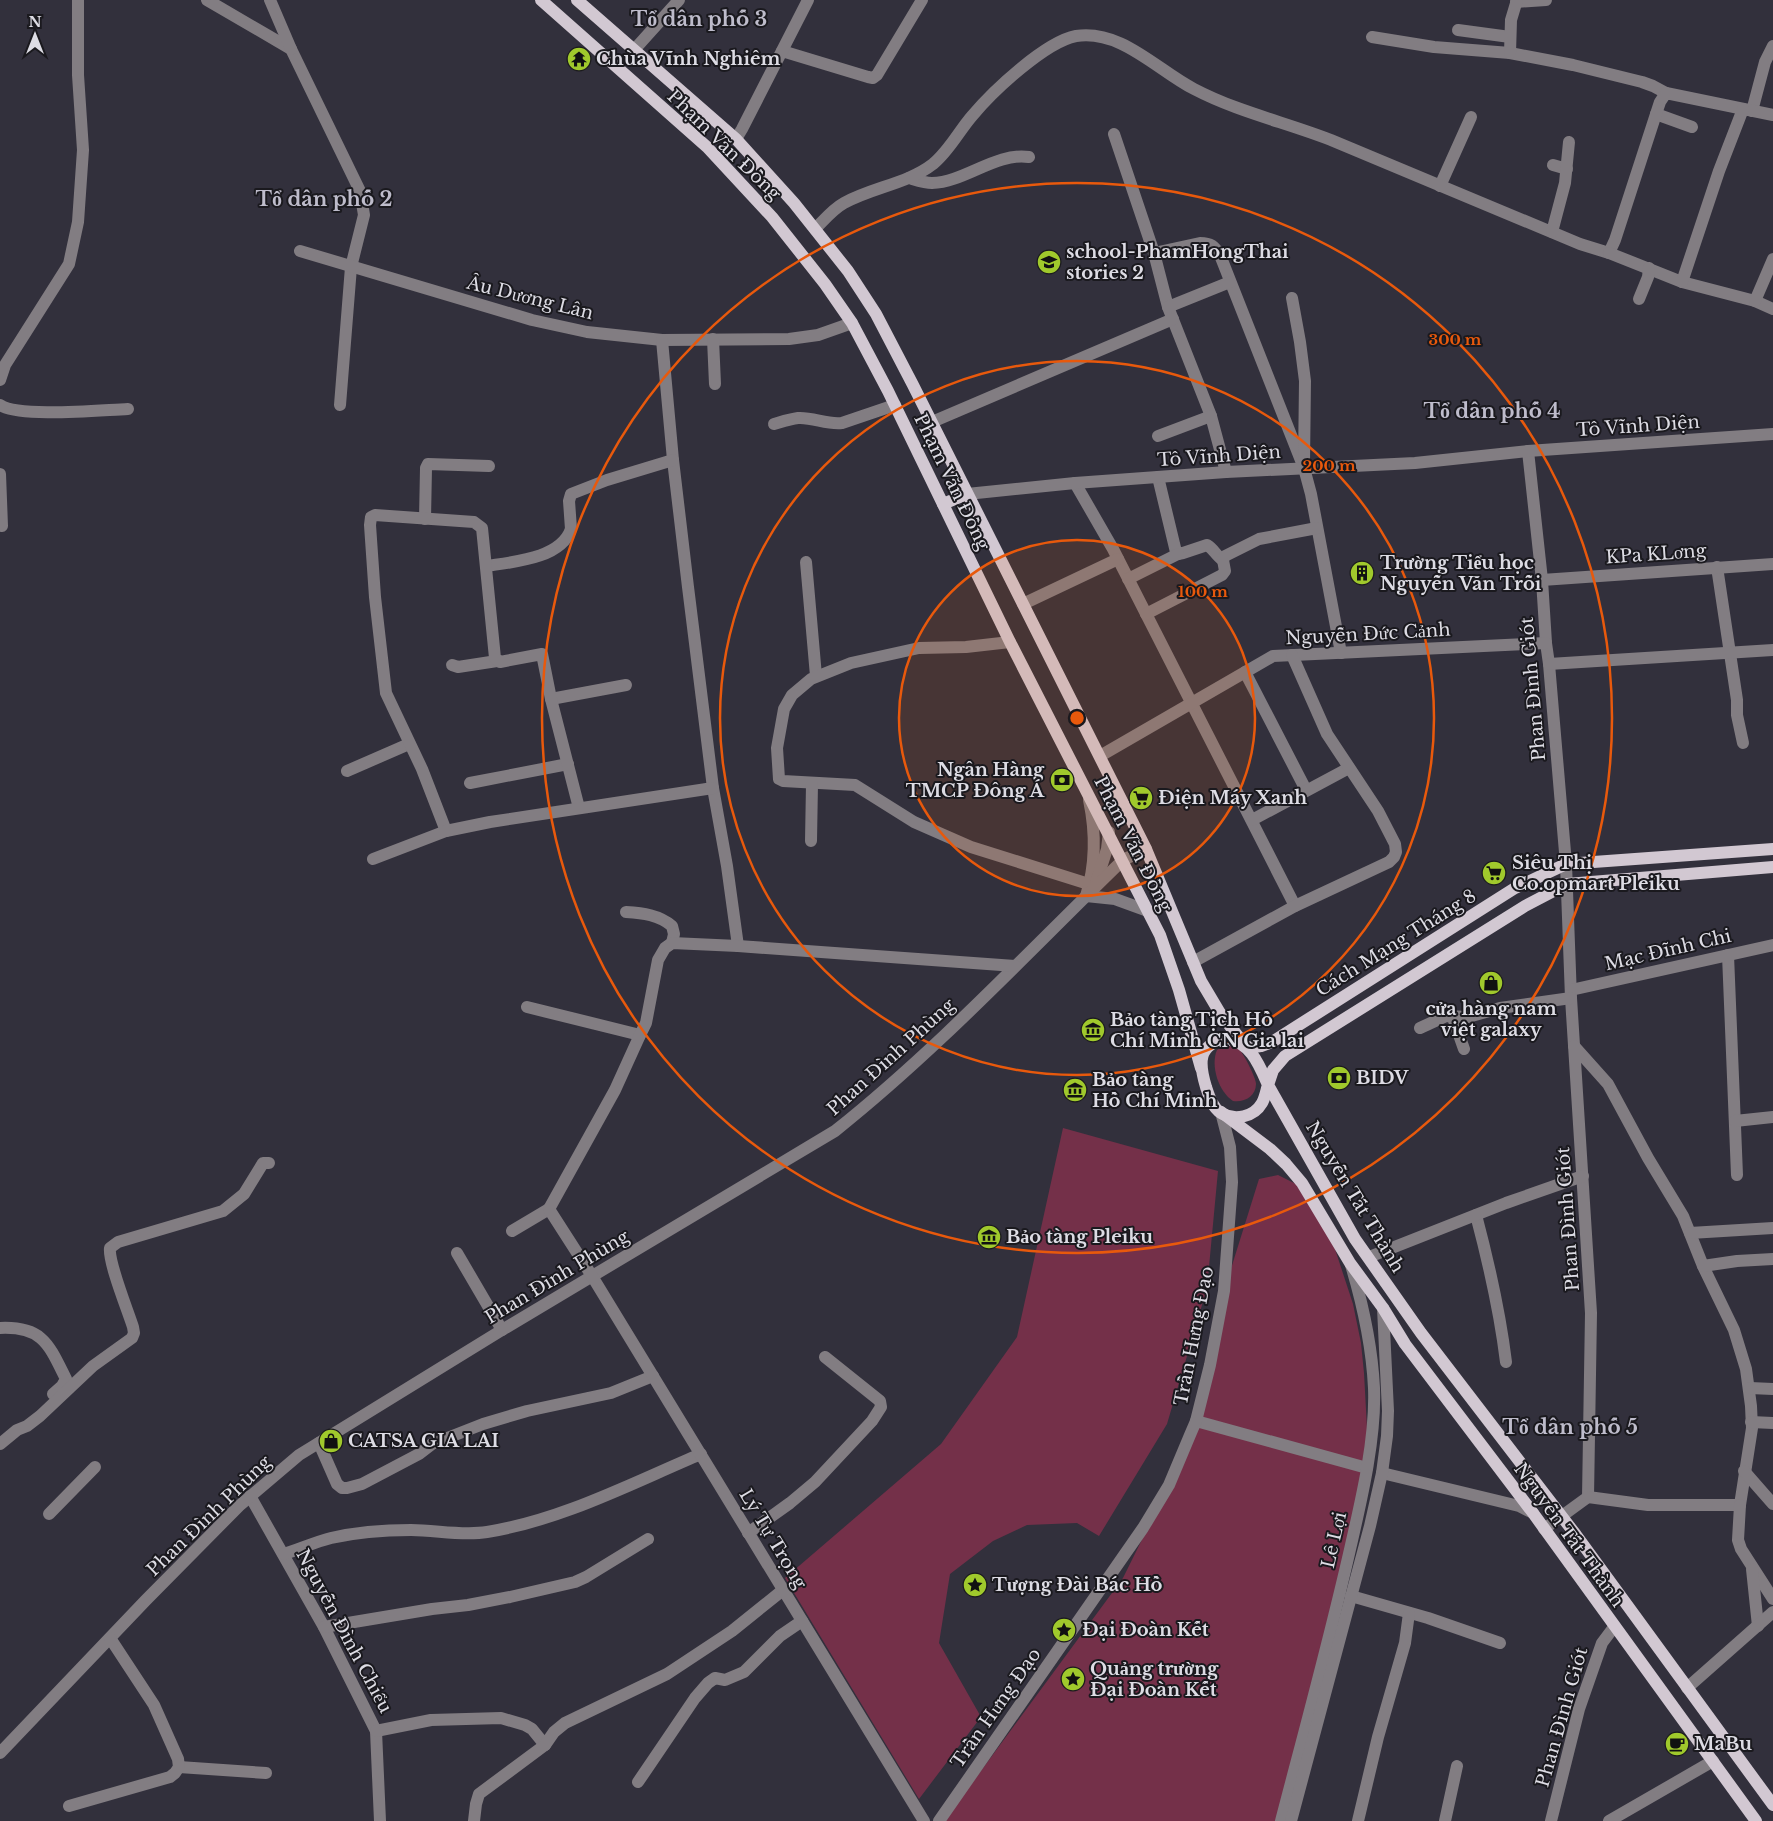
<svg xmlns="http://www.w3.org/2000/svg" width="1773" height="1821" viewBox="0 0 1773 1821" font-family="'Libre Baskerville',serif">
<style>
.green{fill:#743049}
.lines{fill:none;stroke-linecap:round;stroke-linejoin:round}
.minor{stroke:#827d82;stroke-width:12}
.major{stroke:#d2c8d2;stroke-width:12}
.ring{fill:none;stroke:#e8590c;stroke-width:2.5}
.labels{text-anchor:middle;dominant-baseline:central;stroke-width:4;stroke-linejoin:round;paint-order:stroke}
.poi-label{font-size:18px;font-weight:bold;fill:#dddce4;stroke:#1a191e;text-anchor:start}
.street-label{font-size:18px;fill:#dddce4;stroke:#1a191e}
.quarter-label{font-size:20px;font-weight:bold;fill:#bebccb;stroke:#1a191e}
.centre{fill:#e8590c;stroke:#1a191e;stroke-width:2.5}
.ring-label{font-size:15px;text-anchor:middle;font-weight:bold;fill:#e8590c;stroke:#1a191e;stroke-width:4;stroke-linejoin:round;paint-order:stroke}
</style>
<rect width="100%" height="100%" fill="#32303c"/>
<g class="green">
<path d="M1226 1045C1230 1045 1234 1046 1238 1048 1243 1052 1256 1078 1256 1084 1256 1096 1244 1103 1233 1101 1219 1092 1210 1066 1217 1050Z"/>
<polygon points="1063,1128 1218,1171 1207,1288 1167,1424 1099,1536 1077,1523 1027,1525 993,1541 950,1574 939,1643 981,1717 919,1799 785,1578 941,1444 1017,1337"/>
<polygon points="1278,1175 1296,1184 1334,1246 1353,1304 1361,1343 1364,1373 1367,1428 1367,1468 1281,1821 944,1821 1123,1578 1169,1485 1196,1421 1224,1291 1259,1179"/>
</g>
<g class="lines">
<g class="minor">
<polyline points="207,0 291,49 360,191 364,215 351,267 340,405"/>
<polyline points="270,0 291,49"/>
<polyline points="1516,2 1546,0"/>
<polyline points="1458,30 1510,37"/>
<polyline points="1372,37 1434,47 1510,53 1573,65 1642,82 1653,86 1666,93"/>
<polyline points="634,50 679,0"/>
<polyline points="782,51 868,77 873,78 877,75 922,0"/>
<polyline points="1510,53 1511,20 1517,0"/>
<polyline points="1752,111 1765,62 1773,46"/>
<polyline points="1656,114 1692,127"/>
<polyline points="1114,134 1154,253 1168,307 1211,416 1226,472"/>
<polyline points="736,139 742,129 808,0"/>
<polyline points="1553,165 1567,169"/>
<path d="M909 178C916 180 925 183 932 183 965 182 996 152 1029 157"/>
<polyline points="1440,186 1471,117"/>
<path d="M815 229C824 220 833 209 844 203 873 187 907 184 933 164 949 151 959 131 972 116 993 91 1045 42 1076 36 1121 29 1157 70 1194 89 1238 112 1285 122 1331 140 1414 174 1497 209 1580 244L1609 253 1615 240 1656 114 1660 102 1666 93 1773 115"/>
<polyline points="1552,232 1565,183 1569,142"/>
<polyline points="300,251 532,320 587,332 662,340 789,339 818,335 852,323"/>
<path d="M1154 253 1200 243C1211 243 1214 246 1220 255L1304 468 1311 494 1341 653"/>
<polyline points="1609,253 1682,282 1755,301 1773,309"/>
<polyline points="1682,282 1719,171 1743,109"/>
<polyline points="1292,298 1300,342 1305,381 1304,463"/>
<polyline points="1639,299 1648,277 1649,268"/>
<polyline points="1755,301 1773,259"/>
<polyline points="1168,307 1230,282"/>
<polyline points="713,339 715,384"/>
<polyline points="662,340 673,460 688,587 713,788 727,866 738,946"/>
<polyline points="0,380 5,365 69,264 78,222 83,150 78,75 78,0"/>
<path d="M0 405C19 418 101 410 128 409"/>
<polyline points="932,422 1173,319"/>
<path d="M774 424C781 422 790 419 798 418 813 417 827 425 842 423L895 405"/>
<polyline points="1158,436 1211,416"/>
<polyline points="1528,451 1542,580 1546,643 1549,664 1566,864 1571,998 1591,1313 1588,1497 1544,1529"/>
<polyline points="0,474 2,526"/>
<path d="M1158 477 1176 552 1178 554 1183 553 1207 545C1214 549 1216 556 1223 560"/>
<polyline points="1075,483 1113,549 1295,906"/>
<polyline points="967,494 1075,483 1226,472 1415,463 1528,451 1773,434"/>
<polyline points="425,519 426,468 428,464 489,466"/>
<polyline points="806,562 816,676"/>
<path d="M486 566C512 562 561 559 571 529L569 501 571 494 607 480 673 460"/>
<polyline points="1717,567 1737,700 1737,715 1743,743"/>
<polyline points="1128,579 1178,554"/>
<polyline points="1542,580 1773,564"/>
<polyline points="1023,604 1118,559"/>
<polyline points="1146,614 1222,575 1225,571 1223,560 1225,556 1259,539 1317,528"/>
<polyline points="1010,642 966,647 919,648 851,663 811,679 792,695 784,709 777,748 779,779 783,781 855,785 914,822 971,847 1095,886"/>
<polyline points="1549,664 1773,650"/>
<polyline points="452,665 458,667 497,661"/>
<polyline points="1245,672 1306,790"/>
<polyline points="551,699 626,685"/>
<polyline points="1100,756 1273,656 1546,643"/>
<polyline points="347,771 409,744"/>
<polyline points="470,783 568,764"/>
<path d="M1089 800C1096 833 1096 864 1086 896L1115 899 1148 911"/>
<polyline points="1252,820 1349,768"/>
<polyline points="446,831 422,769 386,693 375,597 370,525 371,517 375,515 474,522 482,528 495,658 500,662 542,654 551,699 579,808"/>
<polyline points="811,841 812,784"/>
<polyline points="373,859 446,831 490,822 713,788"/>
<polyline points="1096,883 1107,849 1109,832"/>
<path d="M626 912C643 913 659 915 672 926L674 934 672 943"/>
<polyline points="1728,955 1737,1175"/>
<polyline points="1193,962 1295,906 1389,862 1394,857 1396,852 1395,844 1378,811 1327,734 1292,655"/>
<polyline points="1571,990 1773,945"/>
<polyline points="527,1007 640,1035"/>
<polyline points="1452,1015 1464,1049"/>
<polyline points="1420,1028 1446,1016 1468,1017 1500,1008 1571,998"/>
<polyline points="1574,1046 1608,1084 1648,1158 1683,1216 1703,1266 1734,1330 1746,1369 1751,1406 1752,1428 1740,1505 1648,1505 1588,1497"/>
<polyline points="1735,1121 1773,1117"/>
<path d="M1476 1215C1489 1264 1500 1313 1506 1362"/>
<polyline points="512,1231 549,1209"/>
<polyline points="1690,1233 1773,1228"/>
<polyline points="457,1253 502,1330"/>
<polyline points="1369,1257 1506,1203 1583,1176"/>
<polyline points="1703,1266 1737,1261 1773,1259"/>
<path d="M0 1328C43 1326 49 1345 66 1379L62 1386 53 1394"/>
<polyline points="1750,1388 1773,1389"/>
<polyline points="1196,1421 1367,1468"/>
<polyline points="1751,1422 1773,1423"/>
<polyline points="319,1443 337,1484 342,1488 347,1488 362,1484 419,1454 432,1444 483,1424 527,1411 611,1393 653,1376"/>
<path d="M0 1444 17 1430 27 1426 40 1416 93 1366 132 1338 134 1333 133 1327C128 1311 108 1262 110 1248L118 1242 223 1211 244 1194 263 1163H269"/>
<polyline points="1744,1471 1773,1504"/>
<polyline points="1382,1473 1519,1506 1533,1513"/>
<polyline points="250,1496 324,1627 376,1731 380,1821"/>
<polyline points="1740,1505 1738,1540 1741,1549 1773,1599"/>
<polyline points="49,1514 95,1467"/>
<polyline points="748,1533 790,1503 815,1482 872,1421 881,1407 880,1401 825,1357"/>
<path d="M284 1554C300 1549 315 1542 331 1538 357 1532 384 1530 411 1530 436 1530 462 1536 487 1532 562 1520 632 1483 701 1454"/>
<polyline points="1752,1569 1758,1626"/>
<polyline points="1351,1596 1428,1618 1500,1643"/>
<polyline points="324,1627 432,1609 468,1605 510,1597 575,1582 586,1577 648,1539"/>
<polyline points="1687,1688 1773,1612"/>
<polyline points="376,1731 431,1720 501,1718 525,1725 532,1729 545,1745"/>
<path d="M0 1753 146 1600 239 1506 299 1455 502 1330 835 1131C938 1049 1028 952 1123 860L1146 849"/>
<polyline points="179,1767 266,1773"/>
<polyline points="638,1782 695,1698 708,1683 715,1678 725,1680 744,1672 780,1636 802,1621"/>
<polyline points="69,1806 170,1777 175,1773 179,1767 178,1759 154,1705 110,1638"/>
<polyline points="474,1821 476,1804 479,1794 545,1745 554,1732 565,1723 667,1674 732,1631 783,1590"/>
<polyline points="924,1821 592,1276 549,1209 615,1090 640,1035 646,1023 658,960 665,948 672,943 738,946 1015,966"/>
<polyline points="939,1821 1143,1528 1169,1485 1190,1435 1196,1421 1210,1365 1224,1291 1232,1182 1230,1147 1221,1112"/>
<path d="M1281 1821C1305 1729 1330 1638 1351 1545 1362 1497 1376 1437 1374 1388 1372 1346 1363 1305 1351 1265"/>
<polyline points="1291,1821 1370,1526 1382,1473 1387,1436 1388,1411 1383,1308"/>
<polyline points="1358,1821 1378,1737 1405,1643 1409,1613"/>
<polyline points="1445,1821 1457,1766"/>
<polyline points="1551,1821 1579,1709 1602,1643 1614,1627"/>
<polyline points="1609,1821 1713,1761"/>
</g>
<g class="major">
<polyline points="541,0 707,147 772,217 825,284 852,323 888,391 1010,642 1160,935 1179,990 1201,1068"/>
<polyline points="577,0 736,139 794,203 848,271 876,314 913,385 1146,849 1201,981 1220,1013 1247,1048 1261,1046 1272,1042 1515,888 1566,864 1773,849"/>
<polyline points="943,504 967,494"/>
<polyline points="1773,867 1567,884 1525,906 1285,1056 1273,1070 1268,1085 1355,1239 1421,1333 1576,1535 1773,1805"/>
<path d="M1225 1039C1250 1041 1259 1064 1268 1085 1266 1091 1265 1098 1262 1103 1254 1117 1235 1121 1221 1113 1212 1107 1209 1096 1206 1087 1199 1064 1197 1045 1225 1039Z"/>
<polyline points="1221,1112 1270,1149 1286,1164 1302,1183 1350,1263 1383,1308 1405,1344 1533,1513 1756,1821"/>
</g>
</g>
<circle cx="1077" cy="718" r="178" fill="#e8590c" fill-opacity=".12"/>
<g class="ring">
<circle cx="1077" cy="718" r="178"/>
<circle cx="1077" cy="718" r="357"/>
<circle cx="1077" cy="718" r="535"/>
</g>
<defs>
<g id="temple-disc" transform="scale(1.25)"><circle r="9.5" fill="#a0c92c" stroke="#1a191e"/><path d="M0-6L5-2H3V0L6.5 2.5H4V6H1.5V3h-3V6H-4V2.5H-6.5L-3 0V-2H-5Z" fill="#111"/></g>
<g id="school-disc" transform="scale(1.25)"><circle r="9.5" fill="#a0c92c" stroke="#1a191e"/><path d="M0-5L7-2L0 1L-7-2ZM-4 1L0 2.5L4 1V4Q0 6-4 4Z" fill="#111"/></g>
<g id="building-disc" transform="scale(1.25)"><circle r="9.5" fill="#a0c92c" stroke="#1a191e"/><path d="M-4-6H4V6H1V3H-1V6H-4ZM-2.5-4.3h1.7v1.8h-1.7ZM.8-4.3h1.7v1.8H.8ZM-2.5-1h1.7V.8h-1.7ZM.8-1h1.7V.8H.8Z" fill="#111"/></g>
<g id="bank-disc" transform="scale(1.25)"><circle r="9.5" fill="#a0c92c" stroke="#1a191e"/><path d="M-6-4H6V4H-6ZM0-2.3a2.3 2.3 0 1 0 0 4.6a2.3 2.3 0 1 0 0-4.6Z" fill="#111"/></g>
<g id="supermarket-disc" transform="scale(1.25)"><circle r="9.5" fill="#a0c92c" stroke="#1a191e"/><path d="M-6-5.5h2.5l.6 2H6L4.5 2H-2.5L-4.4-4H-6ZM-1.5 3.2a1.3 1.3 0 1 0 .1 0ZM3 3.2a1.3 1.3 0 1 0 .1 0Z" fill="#111"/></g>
<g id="shop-disc" transform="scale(1.25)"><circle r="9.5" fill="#a0c92c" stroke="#1a191e"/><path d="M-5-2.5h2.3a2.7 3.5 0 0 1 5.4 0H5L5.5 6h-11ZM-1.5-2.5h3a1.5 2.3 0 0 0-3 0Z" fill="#111"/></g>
<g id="museum-disc" transform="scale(1.25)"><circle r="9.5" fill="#a0c92c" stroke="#1a191e"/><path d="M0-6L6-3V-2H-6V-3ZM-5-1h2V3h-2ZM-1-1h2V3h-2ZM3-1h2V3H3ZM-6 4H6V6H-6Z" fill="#111"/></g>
<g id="sight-disc" transform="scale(1.25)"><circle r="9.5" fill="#a0c92c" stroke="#1a191e"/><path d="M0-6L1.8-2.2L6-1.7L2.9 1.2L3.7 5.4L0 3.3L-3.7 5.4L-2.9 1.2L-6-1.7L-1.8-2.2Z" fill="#111"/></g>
<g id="cafe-disc" transform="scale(1.25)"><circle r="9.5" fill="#a0c92c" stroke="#1a191e"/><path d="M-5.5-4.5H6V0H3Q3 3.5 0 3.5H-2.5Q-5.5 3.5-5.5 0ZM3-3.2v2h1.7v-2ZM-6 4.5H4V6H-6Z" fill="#111"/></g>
</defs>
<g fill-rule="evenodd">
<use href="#temple-disc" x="579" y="59"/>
<use href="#school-disc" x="1049" y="262"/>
<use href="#building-disc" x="1362" y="573"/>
<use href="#bank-disc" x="1062" y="780"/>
<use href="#supermarket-disc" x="1141" y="798"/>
<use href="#supermarket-disc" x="1494" y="873"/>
<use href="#shop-disc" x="1491" y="983"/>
<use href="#museum-disc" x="1093" y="1030"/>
<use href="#bank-disc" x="1339" y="1078"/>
<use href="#museum-disc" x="1075" y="1090"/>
<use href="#museum-disc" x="989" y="1237"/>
<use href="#shop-disc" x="331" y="1441"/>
<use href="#sight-disc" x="975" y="1585"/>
<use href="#sight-disc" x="1064" y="1630"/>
<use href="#sight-disc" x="1073" y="1679"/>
<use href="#cafe-disc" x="1677" y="1744"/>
</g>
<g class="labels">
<g class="poi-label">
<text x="596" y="59">Chùa Vĩnh Nghiêm</text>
<text x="1066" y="252">school-PhamHongThai<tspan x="1066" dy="21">stories 2</tspan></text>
<text x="1380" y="563">Trường Tiểu học<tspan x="1380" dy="21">Nguyễn Văn Trỗi</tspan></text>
<text x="1044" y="770" text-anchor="end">Ngân Hàng<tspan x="1044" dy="21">TMCP Đông Á</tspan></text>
<text x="1158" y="798">Điện Máy Xanh</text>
<text x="1512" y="863">Siêu Thị<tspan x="1512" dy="21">Co.opmart Pleiku</tspan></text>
<text x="1491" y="1009" text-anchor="middle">cửa hàng nam<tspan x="1491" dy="21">việt galaxy</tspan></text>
<text x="1110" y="1020">Bảo tàng Tịch Hồ<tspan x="1110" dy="21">Chí Minh CN Gia lai</tspan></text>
<text x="1356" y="1078">BIDV</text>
<text x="1092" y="1080">Bảo tàng<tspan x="1092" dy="21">Hồ Chí Minh</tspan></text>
<text x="1006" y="1237">Bảo tàng Pleiku</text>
<text x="348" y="1441">CATSA GIA LAI</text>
<text x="992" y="1585">Tượng Đài Bác Hồ</text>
<text x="1082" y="1630">Đại Đoàn Kết</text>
<text x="1090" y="1669">Quảng trường<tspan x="1090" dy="21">Đại Đoàn Kết</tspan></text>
<text x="1694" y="1744">MaBu</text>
</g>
<g class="street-label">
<text transform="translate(724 145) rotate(44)">Phạm Văn Đồng</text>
<text transform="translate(530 298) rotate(14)">Âu Dương Lân</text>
<text transform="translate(1638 426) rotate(-4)">Tô Vĩnh Diện</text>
<text transform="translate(1219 456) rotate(-4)">Tô Vĩnh Diện</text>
<text transform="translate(952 482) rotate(64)">Phạm Văn Đồng</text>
<text transform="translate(1656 554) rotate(-4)">KPa KLơng</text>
<text transform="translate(1368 634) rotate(-3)">Nguyễn Đức Cảnh</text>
<text transform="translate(1533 689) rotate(-95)">Phan Đình Giót</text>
<text transform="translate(1133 844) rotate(63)">Phạm Văn Đồng</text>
<text transform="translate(1396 943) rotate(-32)">Cách Mạng Tháng 8</text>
<text transform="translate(1668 950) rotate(-13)">Mạc Đĩnh Chi</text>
<text transform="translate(891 1057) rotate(-42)">Phan Đình Phùng</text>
<text transform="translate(1355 1197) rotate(59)">Nguyễn Tất Thành</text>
<text transform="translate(1568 1219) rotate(-94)">Phan Đình Giót</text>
<text transform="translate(557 1277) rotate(-31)">Phan Đình Phùng</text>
<text transform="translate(1194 1336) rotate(-79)">Trần Hưng Đạo</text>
<text transform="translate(209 1516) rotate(-44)">Phan Đình Phùng</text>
<text transform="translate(1569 1535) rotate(54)">Nguyễn Tất Thành</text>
<text transform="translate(773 1539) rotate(59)">Lý Tự Trọng</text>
<text transform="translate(1334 1540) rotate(-77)">Lê Lợi</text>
<text transform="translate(344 1631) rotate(62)">Nguyễn Đình Chiểu</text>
<text transform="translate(996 1708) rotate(-55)">Trần Hưng Đạo</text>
<text transform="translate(1562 1717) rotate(-74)">Phan Đình Giót</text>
</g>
<g class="quarter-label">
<text x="699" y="19">Tổ dân phố 3</text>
<text x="324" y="199">Tổ dân phố 2</text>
<text x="1492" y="411">Tổ dân phố 4</text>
<text x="1570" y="1427">Tổ dân phố 5</text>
</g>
</g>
<circle cx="1077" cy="718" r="8" class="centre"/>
<g class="ring-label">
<text x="1455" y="345">300 m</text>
<text x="1329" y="471">200 m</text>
<text x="1203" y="597">100 m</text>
</g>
<g transform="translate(35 35)" stroke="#1a191e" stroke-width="4" paint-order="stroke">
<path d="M0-4L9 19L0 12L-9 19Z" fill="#dddce4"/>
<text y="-8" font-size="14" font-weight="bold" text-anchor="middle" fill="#dddce4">N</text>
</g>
</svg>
